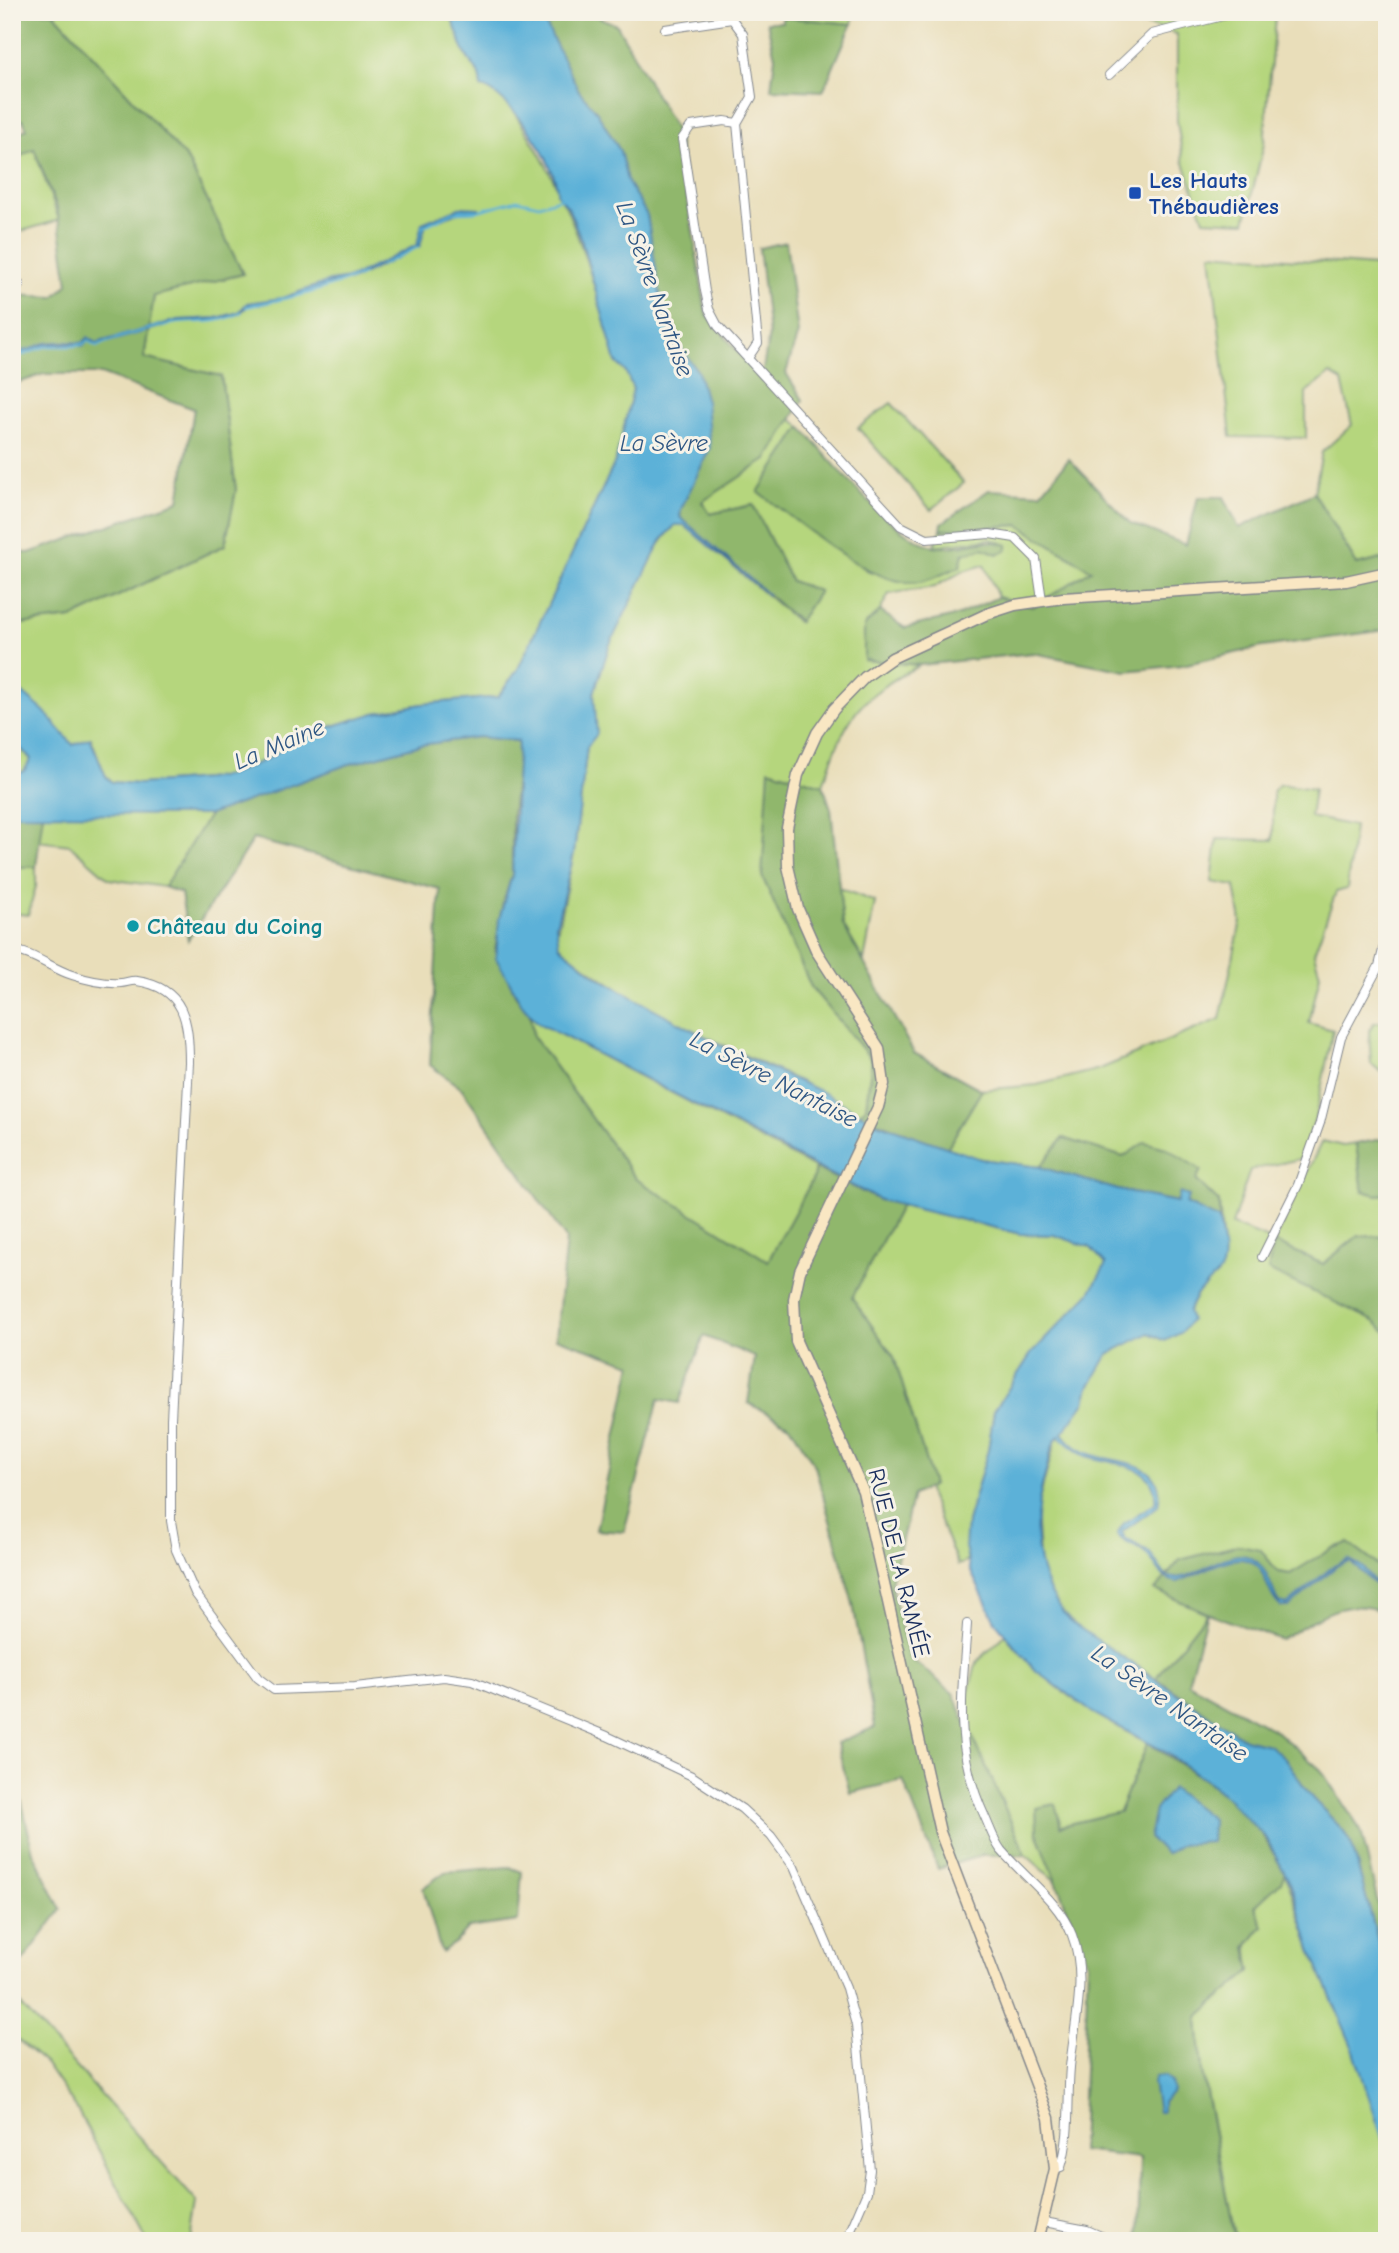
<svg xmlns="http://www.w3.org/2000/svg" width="1399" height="2253" viewBox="0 0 1399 2253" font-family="'Comic Neue',sans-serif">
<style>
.green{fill:#b5d67d;stroke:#68826e;stroke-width:2}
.forest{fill:#90b76c;stroke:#567365;stroke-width:2}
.water{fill:#5cb1d8;stroke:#3c709b;stroke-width:2}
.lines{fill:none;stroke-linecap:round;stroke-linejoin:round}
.stream{stroke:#5cb1d8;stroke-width:2.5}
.street-casing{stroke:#82868c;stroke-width:10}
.secondary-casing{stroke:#82868c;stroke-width:13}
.street{stroke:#fff;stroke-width:8}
.secondary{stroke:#f9e7c3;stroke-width:10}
.transit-dot{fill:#1a4fb4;stroke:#f7f3e8;stroke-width:2.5}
.culture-dot{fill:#0f9aa8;stroke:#f7f3e8;stroke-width:2.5}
.labels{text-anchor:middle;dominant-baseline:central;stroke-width:6;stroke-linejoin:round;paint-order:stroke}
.transit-label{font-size:23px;font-weight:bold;fill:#164399;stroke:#f7f3e8;text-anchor:start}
.culture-label{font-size:23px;font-weight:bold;fill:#0d838f;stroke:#f7f3e8;text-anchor:start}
.street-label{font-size:23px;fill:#1b2f5e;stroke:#f7f3e8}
.water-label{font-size:24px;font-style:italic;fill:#2e5683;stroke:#f7f3e8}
</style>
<rect width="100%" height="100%" fill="#f7f3e8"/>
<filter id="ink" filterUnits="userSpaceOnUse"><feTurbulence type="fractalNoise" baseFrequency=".0143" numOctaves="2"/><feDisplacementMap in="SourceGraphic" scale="14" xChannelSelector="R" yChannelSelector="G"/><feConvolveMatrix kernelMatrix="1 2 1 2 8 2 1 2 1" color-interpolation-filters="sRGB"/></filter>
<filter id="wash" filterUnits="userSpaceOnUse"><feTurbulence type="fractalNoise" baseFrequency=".00686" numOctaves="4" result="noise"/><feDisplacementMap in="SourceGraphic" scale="28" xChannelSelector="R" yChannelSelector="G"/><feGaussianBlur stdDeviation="1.57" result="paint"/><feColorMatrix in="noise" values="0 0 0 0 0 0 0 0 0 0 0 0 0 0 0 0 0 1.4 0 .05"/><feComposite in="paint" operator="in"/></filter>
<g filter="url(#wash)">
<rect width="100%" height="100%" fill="#e9deba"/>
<g class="green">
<path d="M53 12H449C455 25 459 38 464 51 470 67 479 64 481 87 501 91 512 108 522 125 572 201 592 275 616 362L626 372 633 389 616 460 518 669 498 697 422 704 375 713 304 735 267 759 227 776 205 779 139 784 112 782 106 777 91 738 73 745 12 684V625L72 618 225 545 236 490 221 376 144 358 154 296 243 274 187 159Z"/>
<polygon points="782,12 854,12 852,24 782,17"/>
<polygon points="1136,12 1297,12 1275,17 1264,144 1245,222 1204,220 1183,160 1177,121 1177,34 1137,22"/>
<polygon points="34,148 59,220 12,234 12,161"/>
<polygon points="1211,253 1387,267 1387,566 1381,559 1357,565 1314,493 1322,452 1352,425 1342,381 1330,374 1306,393 1306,438 1231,437"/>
<polygon points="891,403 964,483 931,510 858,428"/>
<path d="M791 419 801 427 759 492 871 573 983 548 1008 545 990 539 934 546 941 530 1019 525 1092 570 1033 607 998 597 984 565 963 571 934 587 889 594 880 611 864 626V660L920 665C857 698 845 718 823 785L770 770 811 987 872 1060 866 1107 859 1115C847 1108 835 1099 823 1093 732 1047 636 1011 559 945L556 936 574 853 587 747C600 725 589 713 595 690 611 634 636 569 675 525H684L798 622 819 591 791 581 753 505 710 514 702 501 767 459Z"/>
<polygon points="12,740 31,759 25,771 12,777"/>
<polygon points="1279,784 1314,789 1310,817 1354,826 1347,889 1336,892 1314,953 1320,975 1309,1023 1333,1030 1315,1119 1300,1159 1250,1170 1232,1225 1274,1241 1322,1141 1343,1146 1356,1144 1363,1190 1377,1195 1387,1194 1387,1237 1358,1236 1323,1264 1387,1332 1387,1572 1348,1543 1290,1574 1278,1572 1260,1549 1155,1590 1207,1613 1156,1678 1081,1630 1066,1617 1052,1596 1040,1570 1036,1511 1056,1439 1085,1402 1089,1387 1108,1354 1188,1312 1201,1286 1218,1273 1223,1245 1219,1202 1195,1180 1200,1170 1123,1157 1063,1138 1040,1167 981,1159 947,1148 982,1090 1037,1085 1100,1069 1220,1019 1241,921 1235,886 1212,882 1217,839 1273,840 1273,792"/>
<polygon points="43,813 209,815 164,887 109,879 70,845 37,841"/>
<polygon points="12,867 36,867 36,886 28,915 12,913"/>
<polygon points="839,888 875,902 864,961 843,925"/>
<polygon points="530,1015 538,1023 815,1168 813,1179 768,1262 636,1179 533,1036"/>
<polygon points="1380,1022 1387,1026 1387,1072 1382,1072 1371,1064 1369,1031 1374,1023"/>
<polygon points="901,1205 1020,1234 1054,1235 1090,1247 1106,1264 1090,1293 1031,1354 994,1411 988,1450 967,1522 967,1562 958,1565 927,1489 933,1485 894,1357 852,1298"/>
<path d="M1005 1635C1043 1684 1093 1715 1148 1743L1119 1812 1037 1832 1059 1884 1026 1855 969 1729 967 1696 977 1662Z"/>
<path d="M1285 1873 1312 1952 1354 2051 1382 2131 1387 2153V2227L1379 2241H1235L1202 2071 1198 2016 1251 1971C1247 1952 1245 1924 1256 1906 1264 1893 1279 1888 1285 1873Z"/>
<polygon points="12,1995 197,2202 191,2241 147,2241 78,2111 45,2063 12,2035"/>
</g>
<g class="forest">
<polygon points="12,12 53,12 187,159 243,274 154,296 144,358 221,376 236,490 225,545 72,618 12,625 12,552 29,553 179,501 194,409 101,374 44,374 12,385 12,295 54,297 68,284 57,208 34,149 12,161 12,135 27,129 23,120 12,122"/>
<polygon points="545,12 587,12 617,25 677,133 706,313 761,380 769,335 759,248 786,242 798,333 786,373 803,400 767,459 702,502 710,514 753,505 791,581 819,591 799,622 680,517 698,372 675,340 662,311 647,215 627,181 620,151 597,112 579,91 545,23"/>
<polygon points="782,17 852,24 823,91 771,89 775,57 767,22 782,22"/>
<path d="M801 427C831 459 891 538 934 546 961 551 979 535 1008 545L1006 551 997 554 983 548 963 554 960 567C947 571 933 580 920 582 873 590 796 519 758 492Z"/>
<polygon points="1069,459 1130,523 1186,545 1198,497 1224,497 1239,528 1314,493 1357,565 1381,559 1387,566 1387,630 1262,647 1182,665 1126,671 1033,653 920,665 864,660 864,626 880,611 905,628 959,615 998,597 1033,607 1091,570 1019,525 941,530 942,523 989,490 1041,493"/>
<polygon points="478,737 518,741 520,744 512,815 512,875 503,903 495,950 516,996 530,1015 533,1036 636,1179 768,1261 813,1179 815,1168 879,1200 901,1205 852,1298 894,1357 933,1485 913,1495 891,1583 908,1656 953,1693 1026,1855 983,1855 938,1869 903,1780 850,1793 837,1743 875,1727 853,1604 815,1466 790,1425 748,1403 755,1357 704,1336 679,1403 659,1399 624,1532 596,1530 632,1364 556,1338 566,1239 462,1089 430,1065 440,889 253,839 188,940 181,893 164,887 209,815 346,765 420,745"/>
<polygon points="769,769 823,785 831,809 843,925 914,1053 982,1090 947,1148 859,1115 866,1107 872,1060 811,987 762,876"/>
<polygon points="43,813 36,867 12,867 12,814"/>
<polygon points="1063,1138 1123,1157 1145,1142 1166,1148 1201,1170 1196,1180 1219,1202 1219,1220 1186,1204 1189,1196 1181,1194 1177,1202 1118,1190 1040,1167"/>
<polygon points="1387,1138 1387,1194 1377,1195 1363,1191 1356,1144"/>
<polygon points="1358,1236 1387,1237 1387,1332 1374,1321 1268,1270 1274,1242 1323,1264"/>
<path d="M1348 1543 1387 1572V1614C1348 1593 1314 1620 1281 1640L1207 1613 1188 1683 1277 1732 1321 1770 1361 1831 1381 1916 1387 1918V1974L1352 1846 1343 1830 1312 1798 1286 1760 1269 1745 1244 1739 1156 1678 1207 1613 1155 1590 1180 1560 1239 1545 1260 1549 1278 1572 1290 1574 1333 1548Z"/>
<polygon points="1148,1743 1218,1789 1258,1827 1285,1873 1281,1882 1255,1906 1263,1926 1246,1947 1251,1971 1198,2017 1202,2072 1235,2241 1138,2241 1140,2158 1081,2151 1088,1963 1037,1832 1036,1808 1055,1804 1061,1826 1119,1812"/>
<polygon points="12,1758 33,1852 61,1910 23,1961 12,1950"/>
<polygon points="509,1867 522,1872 518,1921 468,1928 456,1942 441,1952 423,1888 445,1872"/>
</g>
<g class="water">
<path d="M449 12 545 13V23L579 91 597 112 620 151 627 181 647 215 663 311 675 340 698 372 706 402 710 448 681 509 680 517 768 595 684 525H675L661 541 610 644 594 693 597 734 587 747 574 853 556 925 559 945 595 975 643 1003 724 1047 824 1093 877 1123 981 1159 1040 1167 1118 1190 1177 1202 1180 1193 1189 1196 1186 1204 1219 1220C1221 1234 1229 1263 1218 1274 1201 1290 1198 1289 1188 1312L1191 1320 1182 1332 1165 1341 1149 1333 1108 1354 1089 1387 1085 1402 1063 1433C1067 1439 1075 1447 1083 1451 1108 1465 1169 1455 1158 1506L1122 1532 1125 1538 1150 1553 1166 1576C1196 1588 1234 1532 1262 1567 1269 1576 1273 1591 1278 1602L1287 1605 1332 1567 1348 1559 1362 1567 1387 1596 1350 1561 1338 1565 1289 1607H1281C1271 1599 1268 1584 1262 1573 1244 1540 1201 1575 1177 1582 1158 1579 1158 1564 1145 1553 1136 1545 1123 1544 1117 1534L1124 1523 1155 1503C1159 1462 1112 1465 1086 1456 1076 1452 1067 1443 1059 1436 1051 1444 1049 1460 1046 1471 1030 1524 1032 1579 1071 1622L1244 1739 1269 1745 1286 1760 1312 1798 1343 1830 1352 1846 1387 1974V2153L1354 2051 1312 1952 1291 1885 1267 1839 1218 1789 1164 1751 1093 1713 1034 1669 996 1623 970 1570 965 1547 967 1522 988 1450 994 1411 1031 1354 1090 1293 1106 1264 1090 1247 1054 1235 1020 1234 880 1200 538 1023 523 1006 496 958 499 919 512 875 518 741 478 737 420 745 346 765 209 815 12 814V777L24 771 31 759 12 740V684L44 711 73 745 90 738 106 777 112 782 139 784 205 779 227 776 267 759 304 735 375 713 422 704 498 697 518 669 616 460 633 389 626 372 616 362 581 239 568 207 557 195C560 167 508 92 481 87 479 64 471 67 464 51 459 38 455 25 449 12Z"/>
<path d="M461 207 479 208 478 211C452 210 448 218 426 224L420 246 353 280 332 283 307 293 258 305H249L239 314 219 319 178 322 97 345 89 340 83 346C71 344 56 342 44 346 33 350 26 356 12 354V351C25 352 29 350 40 345 50 340 70 342 82 343L88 337 96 343 178 320 217 318 239 312 247 303 282 298 330 281 350 278 417 245 422 223Z"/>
<polygon points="1172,1788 1212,1819 1211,1842 1182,1844 1166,1854 1149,1838 1155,1810"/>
<polygon points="1164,2076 1171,2083 1173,2092 1162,2102 1162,2112 1158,2112 1153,2082 1155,2077"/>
</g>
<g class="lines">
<g class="stream">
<polyline points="422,227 453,212 477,211 517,200 539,205 561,198"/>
<polyline points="381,265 418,247"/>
<polyline points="246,307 309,293 363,275"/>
<path d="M12 355C27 357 32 350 44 347 58 344 77 350 88 341L97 346C115 338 156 326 177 323 197 321 223 324 241 312"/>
</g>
</g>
</g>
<g filter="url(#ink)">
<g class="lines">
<g class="street-casing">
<g id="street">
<polyline points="665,29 732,19 743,34 752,97 737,123 724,121 691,126 682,139 705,291 709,309 718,326 901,526 927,539 990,534 1015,538 1036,559 1042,600"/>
<polyline points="1109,75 1152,34 1238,12"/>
<polyline points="737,123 758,343 748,358"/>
<polyline points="12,284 20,285"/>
<path d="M12 950C34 953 52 969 72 975 87 980 106 984 121 983 126 983 131 980 137 981 185 988 189 1022 189 1062L171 1419V1521L176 1550 195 1593 258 1678 274 1690 355 1687 444 1677 472 1681 607 1736 692 1776 742 1809 771 1836 794 1867 846 1988 856 2025 870 2170 867 2192 846 2241"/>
<polyline points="1262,1257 1298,1185 1320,1123 1341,1037 1379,966 1387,934"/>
<path d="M967 1624C962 1697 953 1748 985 1817 990 1828 994 1841 1001 1850 1025 1878 1059 1901 1072 1935 1088 1976 1074 2025 1070 2067 1067 2101 1071 2135 1061 2167L1055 2169"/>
<polyline points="1044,2222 1087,2230 1113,2241"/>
</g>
</g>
<g class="secondary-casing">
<polyline id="secondary" points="1038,2241 1055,2169 1049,2118 940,1832 863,1491 796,1341 794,1299 800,1271 878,1107 884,1084 879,1048 817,952 798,909 788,866 787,828 798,775 817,733 834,709 865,677 892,658 987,614 1015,605 1063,598 1346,581 1387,572"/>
</g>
<use href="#street" class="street"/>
<use href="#secondary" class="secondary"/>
</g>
</g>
<rect class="transit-dot" x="1128" y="186" width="14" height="14" rx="3.5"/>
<circle class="culture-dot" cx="133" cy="926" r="7"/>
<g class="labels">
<g class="transit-label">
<text x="1149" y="180">Les Hauts<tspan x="1149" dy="26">Thébaudières</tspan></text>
</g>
<g class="culture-label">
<text x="147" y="926">Château du Coing</text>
</g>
<g class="street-label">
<text transform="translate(899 1563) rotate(76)">RUE DE LA RAMÉE</text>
</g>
<g class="water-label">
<text transform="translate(655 289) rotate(70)">La Sèvre Nantaise</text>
<text x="664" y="443">La Sèvre</text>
<text transform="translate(279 744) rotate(-23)">La Maine</text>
<text transform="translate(774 1079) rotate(27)">La Sèvre Nantaise</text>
<text transform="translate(1170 1703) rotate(35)">La Sèvre Nantaise</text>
</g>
</g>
<rect width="1399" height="2253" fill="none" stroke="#f7f3e8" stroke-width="42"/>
</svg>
